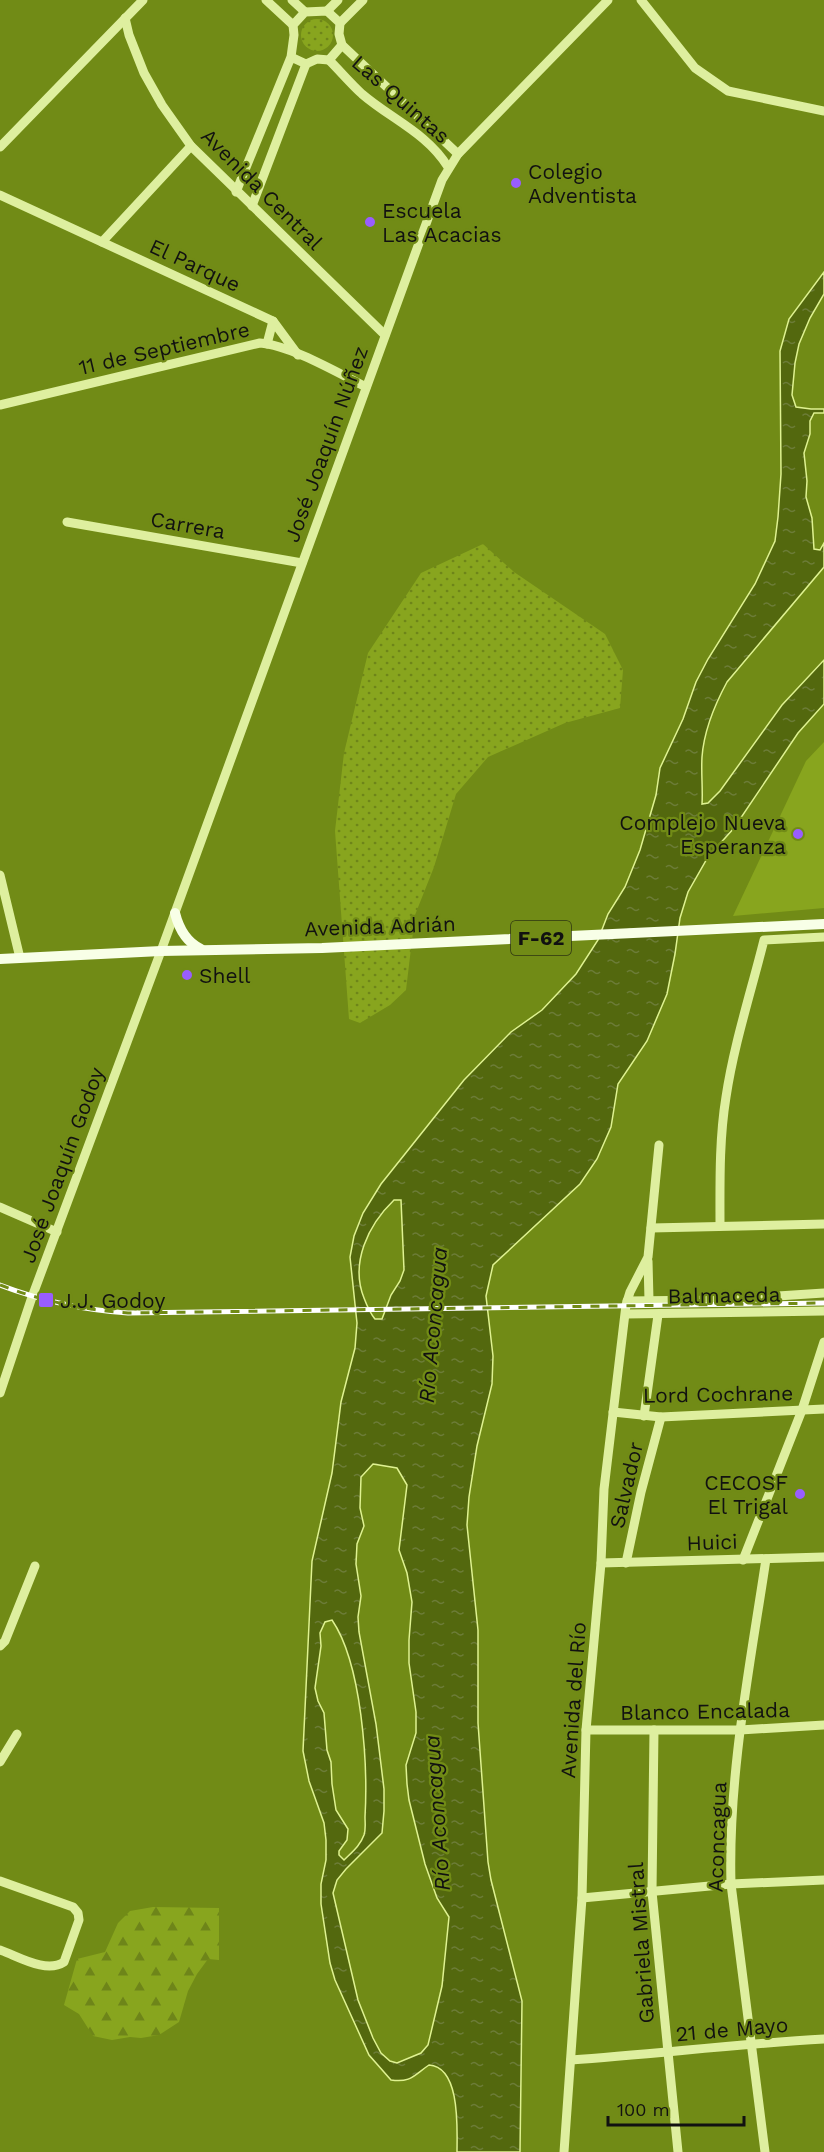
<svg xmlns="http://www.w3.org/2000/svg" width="824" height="2152" viewBox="0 0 824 2152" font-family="'Work Sans',sans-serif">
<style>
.grass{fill:url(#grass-dots)}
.forest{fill:url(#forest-firs)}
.park{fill:#88a51e}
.water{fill:url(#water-ripples);stroke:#dff291;stroke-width:1.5;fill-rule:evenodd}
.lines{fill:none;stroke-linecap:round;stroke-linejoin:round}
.minor{stroke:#deef9f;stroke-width:9}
.major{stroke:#f8ffe7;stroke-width:10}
.rail-casing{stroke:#fff;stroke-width:5}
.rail{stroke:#718b16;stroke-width:3;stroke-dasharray:9;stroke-linecap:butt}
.poi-dot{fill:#995dff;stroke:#718b16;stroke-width:2}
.labels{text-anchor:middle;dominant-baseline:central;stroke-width:4.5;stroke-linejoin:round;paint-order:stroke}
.shield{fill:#718b16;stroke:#2e3612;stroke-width:1.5}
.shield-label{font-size:20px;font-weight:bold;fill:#111}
.street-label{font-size:21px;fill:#111;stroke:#718b16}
.poi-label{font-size:21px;fill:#111;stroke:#718b16;text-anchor:start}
.water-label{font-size:22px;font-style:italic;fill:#111;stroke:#718b16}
</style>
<defs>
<pattern id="grass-dots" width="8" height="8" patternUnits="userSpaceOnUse" patternTransform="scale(1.5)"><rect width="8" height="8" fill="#88a51e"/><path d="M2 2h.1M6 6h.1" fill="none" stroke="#6e8519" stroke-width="1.8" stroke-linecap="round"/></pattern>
<pattern id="forest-firs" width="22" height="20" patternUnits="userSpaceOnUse" patternTransform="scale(1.5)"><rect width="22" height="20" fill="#88a51e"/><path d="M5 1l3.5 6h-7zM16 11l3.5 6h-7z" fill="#6e8519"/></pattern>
<pattern id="water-ripples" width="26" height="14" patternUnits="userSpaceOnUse" patternTransform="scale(1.5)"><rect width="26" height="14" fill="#53680e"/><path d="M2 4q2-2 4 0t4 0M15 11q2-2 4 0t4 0" fill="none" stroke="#6c7c38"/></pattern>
</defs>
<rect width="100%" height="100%" fill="#718b16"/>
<g class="grass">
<circle cx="317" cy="35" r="16"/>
<polygon points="483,544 514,572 605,634 623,670 620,708 565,723 488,757 456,794 434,867 415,915 406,990 390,1005 360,1023 349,1019 335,831 344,753 368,653 421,573"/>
</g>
<polygon class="forest" points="153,1907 219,1908 219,1960 208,1959 197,1974 188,1991 179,2022 159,2035 141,2038 130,2037 112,2040 93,2036 79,2014 64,2005 77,1959 105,1952 118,1923 130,1911"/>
<polygon class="park" points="824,742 824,908 733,916 806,761"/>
<path class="water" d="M824 272V294L810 318 799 344 795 363 792 395 796 407 811 409H824V413H814L810 421V434L804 453 807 481 806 497 812 518 814 549 820 550 824 543V567L727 682C714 706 704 730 702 757 701 773 703 789 702 804L708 803 720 791 782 705 824 660V704L798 733 734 828 708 857 688 892 680 918 675 954 667 994 647 1041 618 1084 611 1127 597 1159 580 1184 493 1265 486 1296 493 1356 492 1384 477 1446 469 1497 467 1525 478 1630V1723L488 1862 491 1880 522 2001 520 2152H457C457 2130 461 2067 429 2065 414 2075 411 2083 391 2080L369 2055 335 1980 330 1963 321 1904V1884L326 1860V1840L324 1823 309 1781 303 1751 312 1561 332 1473 341 1402 355 1348 357 1323 350 1257 354 1236 363 1213 381 1184 464 1080 511 1032 542 1010 576 974 598 940 608 914 625 887 640 850 656 795 660 768 683 719 696 682 708 659 755 584 775 541 778 517 781 474 780 351 789 319ZM394 1200H401L404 1270 400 1281 391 1295 382 1319H375C370 1313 367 1306 364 1298 350 1263 368 1225 394 1200ZM373 1464 397 1468 407 1485 399 1550 407 1573 412 1602 409 1640V1663L416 1712V1733L406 1765 407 1784 409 1800 425 1864 437 1898 449 1917 442 1986 428 2045 421 2053 397 2063 390 2061 381 2053 373 2038 358 2000 333 1893 337 1880 346 1869 382 1833 384 1811V1789L376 1724 359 1632 358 1617 361 1596 356 1564 357 1544 364 1526 360 1508 361 1477ZM332 1620C362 1664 368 1764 365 1817 365 1823 366 1829 364 1835 360 1846 352 1852 344 1860L339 1855V1851L347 1840 348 1829 336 1810 332 1784 331 1762 327 1750 324 1713 318 1701 315 1688 321 1646 320 1633 325 1622Z"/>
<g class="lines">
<g class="minor">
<polyline points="266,0 293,25"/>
<polyline points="292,0 305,12"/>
<polyline points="641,0 695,68 728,91 824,111"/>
<polyline points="327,11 338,0"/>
<polyline points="125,18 129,35 144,73 162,105 191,146 385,335"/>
<polyline points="340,23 363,0"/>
<polyline points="342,45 458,154"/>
<path d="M329 60C340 71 351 84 362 94 391 119 427 133 448 167"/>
<polyline points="0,147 143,0"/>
<polyline points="236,192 291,57 294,35 293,25 305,12 327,11 340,23 339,34 342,45 329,60 317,59 306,64 291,57"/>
<polyline points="0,195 273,321 298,355"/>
<polyline points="252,206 306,64"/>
<polyline points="102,242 191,146"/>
<polyline points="267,344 273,321"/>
<path d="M0 405 260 343C290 345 338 373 366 387"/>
<polyline points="67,522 302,563"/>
<polyline points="0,875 20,958"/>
<polyline points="0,1207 57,1232"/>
<path d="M720 1226C720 1184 719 1140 726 1097 734 1044 751 992 764 940L824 937"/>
<polyline points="651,1228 824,1224"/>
<polyline points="648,1261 649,1300"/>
<polyline points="627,1301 713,1300 824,1293"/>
<polyline points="626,1314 824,1311"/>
<polyline points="0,1393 32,1297 161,951 442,180 458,154 608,0"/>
<polyline points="613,1412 661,1417 824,1409"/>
<polyline points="644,1416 658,1315"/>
<polyline points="743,1560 802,1410 824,1342"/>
<polyline points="601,1563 824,1557"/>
<polyline points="626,1563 641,1492 661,1417"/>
<polyline points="0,1646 5,1641 35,1566"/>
<polyline points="586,1730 740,1730 824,1725"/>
<polyline points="654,1730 652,1892 678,2152"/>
<polyline points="0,1762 17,1734"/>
<path d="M0 1881 73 1907 78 1913 79 1920 64 1962C46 1974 18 1956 0 1950"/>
<polyline points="582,1898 731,1884 824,1880"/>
<path d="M571 2060C655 2054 739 2044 824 2039"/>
<polyline points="564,2152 582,1898 586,1730 601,1563 604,1489 626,1305 630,1292 648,1257 659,1145"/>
<path d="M765 2152 731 1884C728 1775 750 1666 766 1559"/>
</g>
<g class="major">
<path d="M175 913C179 929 186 942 201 949"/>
<polyline points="0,959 161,951 322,948 824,924"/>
</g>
<g class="rail-casing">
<path id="rail" d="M0 1285C42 1301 84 1310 128 1313L824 1303"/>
</g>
<use href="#rail" class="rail"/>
</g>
<g class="poi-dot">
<circle cx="516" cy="183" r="6"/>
<circle cx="370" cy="222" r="6"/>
<circle cx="798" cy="834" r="6"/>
<circle cx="187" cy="975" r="6"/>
<rect x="38" y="1292" width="16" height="16" rx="3"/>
<circle cx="800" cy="1494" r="6"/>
</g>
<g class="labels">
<rect class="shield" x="511" y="921" width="60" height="34" rx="4.5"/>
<g class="shield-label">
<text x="541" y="938">F-62</text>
</g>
<g class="street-label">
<text transform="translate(401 99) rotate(41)">Las Quintas</text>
<text transform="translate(262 189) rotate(45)">Avenida Central</text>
<text transform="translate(195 265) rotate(25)">El Parque</text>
<text transform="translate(164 348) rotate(-13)">11 de Septiembre</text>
<text transform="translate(326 444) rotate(-70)">José Joaquín Núñez</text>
<text transform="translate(188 525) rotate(10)">Carrera</text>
<text transform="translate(380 926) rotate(-2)">Avenida Adrián</text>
<text transform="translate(62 1165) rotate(-70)">José Joaquín Godoy</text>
<text transform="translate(724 1295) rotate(-1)">Balmaceda</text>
<text transform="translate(718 1394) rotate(-1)">Lord Cochrane</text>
<text transform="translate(626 1485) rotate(-77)">Salvador</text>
<text transform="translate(712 1542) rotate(-2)">Huici</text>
<text transform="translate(573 1700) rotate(-86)">Avenida del Río</text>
<text transform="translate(705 1711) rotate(-1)">Blanco Encalada</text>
<text transform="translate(717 1837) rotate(-88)">Aconcagua</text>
<text transform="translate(641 1943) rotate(-94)">Gabriela Mistral</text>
<text transform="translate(732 2029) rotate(-5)">21 de Mayo</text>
</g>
<g class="poi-label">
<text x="528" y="171">Colegio<tspan x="528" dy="24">Adventista</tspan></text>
<text x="382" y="210">Escuela<tspan x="382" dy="24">Las Acacias</tspan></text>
<text x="786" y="822" text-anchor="end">Complejo Nueva<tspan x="786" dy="24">Esperanza</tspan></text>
<text x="199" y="975">Shell</text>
<text x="60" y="1300">J.J. Godoy</text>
<text x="788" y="1482" text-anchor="end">CECOSF<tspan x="788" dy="24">El Trigal</tspan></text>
</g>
<g class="water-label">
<text transform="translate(433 1325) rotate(-85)">Río Aconcagua</text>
<text transform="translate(437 1813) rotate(-94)">Río Aconcagua</text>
</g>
</g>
<path d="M608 2116v9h136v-9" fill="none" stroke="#111111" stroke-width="3"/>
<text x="617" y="2116" font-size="18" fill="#111111" stroke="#718b16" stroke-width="4.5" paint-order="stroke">100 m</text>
</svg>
